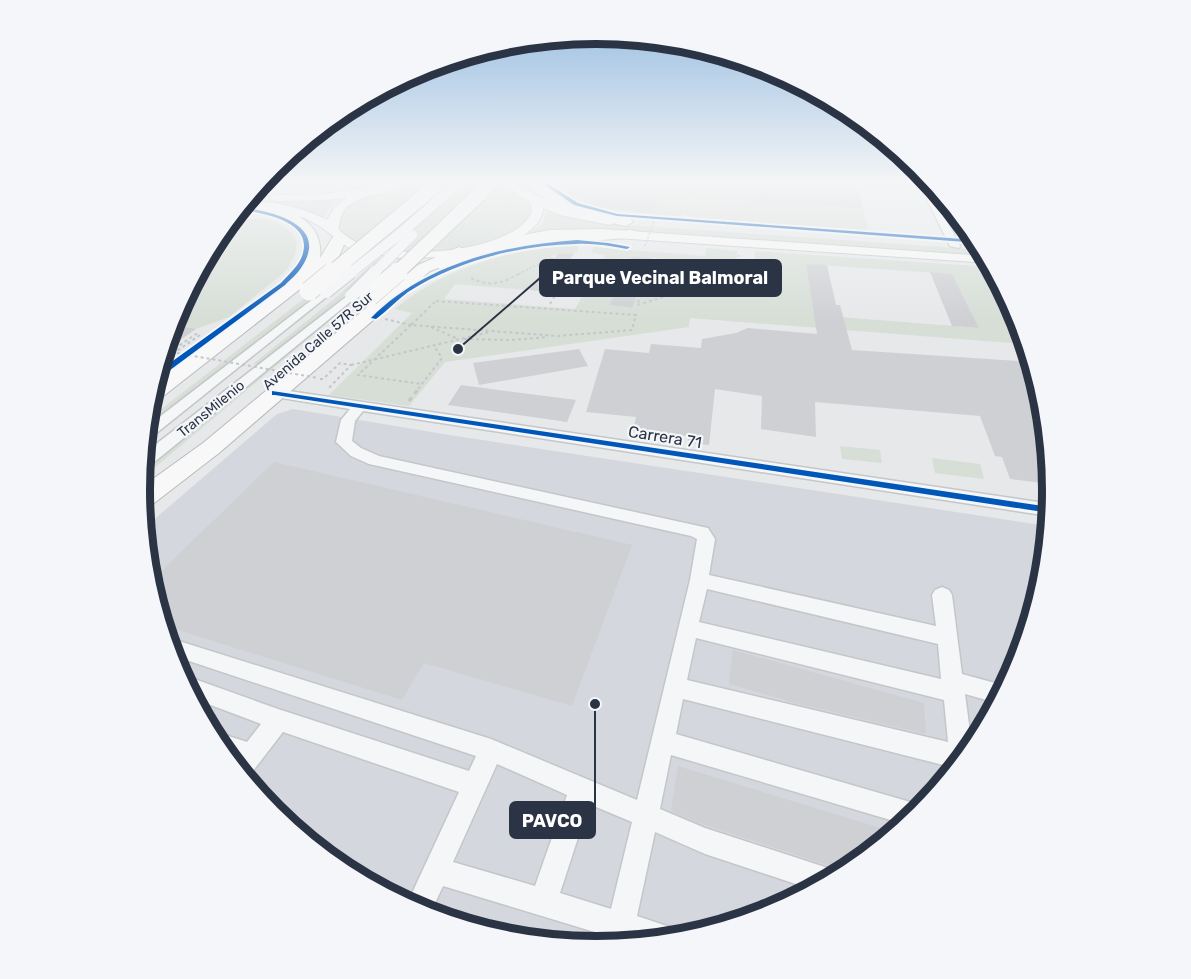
<svg xmlns="http://www.w3.org/2000/svg" width="1191" height="979" viewBox="0 0 1191 979" font-family="Rubik,sans-serif">
<style>
.built{fill:#d4d7dd}
.green{fill:#d6ded6;fill-rule:evenodd}
.building{fill:#ced0d3}
.lines{fill:none;stroke-linecap:round;stroke-linejoin:round}
.minor-casing{stroke:#c4c6c8;stroke-width:3}
.major-casing{stroke:#c2c5c8;stroke-width:2}
.highway-casing{stroke:#b8bbbf;stroke-width:2}
.path-far2{stroke:#c5c6ca;stroke-width:1.5;stroke-dasharray:2 2;stroke-linecap:butt}
.path-far1{stroke:#c5c6ca;stroke-width:2;stroke-dasharray:3 3;stroke-linecap:butt}
.path{stroke:#c5c6ca;stroke-width:3;stroke-dasharray:4.5 4.5;stroke-linecap:butt}
.minor{fill:#f5f6f7;fill-rule:evenodd}
.major{fill:#f8f8f8;fill-rule:evenodd}
.highway{fill:#f8f8f8;fill-rule:evenodd}
.minor-bridge-far1-casing{stroke:#c4c6c8;stroke-width:11;stroke-linecap:butt}
.minor-bridge-casing{stroke:#c4c6c8;stroke-width:14;stroke-linecap:butt}
.highway-bridge-far1-casing{stroke:#b8bbbf;stroke-width:16;stroke-linecap:butt}
.highway-bridge-casing{stroke:#b8bbbf;stroke-width:20;stroke-linecap:butt}
.path-bridge-far1{stroke:#c5c6ca;stroke-width:1.5;stroke-dasharray:2 2;stroke-linecap:butt}
.path-bridge{stroke:#c5c6ca;stroke-width:2;stroke-dasharray:3 3;stroke-linecap:butt}
.minor-bridge-far1{stroke:#f5f6f7;stroke-width:10}
.minor-bridge{stroke:#f5f6f7;stroke-width:12}
.highway-bridge-far1{stroke:#f8f8f8;stroke-width:14}
.highway-bridge{stroke:#f8f8f8;stroke-width:19}
.cycleway-casing{stroke:#f4f6f9;stroke-width:4}
.cycleway{fill:#0057b8;fill-rule:evenodd}
.labels{text-anchor:middle;dominant-baseline:central;stroke-width:4.5;stroke-linejoin:round;paint-order:stroke}
.far-street-label{font-size:14px;fill:#2b3445;stroke:#f4f6f9}
.street-label{font-size:16px;fill:#2b3445;stroke:#f4f6f9}
.rim{fill:none;stroke:#2b3445;stroke-width:8}
.leader{fill:none;stroke:#2b3445;stroke-width:2}
.callout-dot{fill:#2b3445;stroke:#f4f6f9;stroke-width:2}
.callout{fill:#2b3445;stroke:#2b3445;stroke-width:2}
.callout-label{font-size:18px;text-anchor:middle;font-weight:bold;fill:#fff}
</style>
<rect width="100%" height="100%" fill="#e6e8ea"/>
<polygon class="built" points="293,409 443,434 1048,526 1043,579 1017,665 975,743 918,813 849,869 770,911 684,937 596,946 506,937 420,911 342,869 272,812 216,743 174,664 148,578 143,529 277,414"/>
<g class="green">
<path d="M414 183C450 183 511 172 531 209 529 213 528 218 525 221 497 253 375 264 344 234 341 231 340 226 338 222 351 195 386 186 414 183Z"/>
<polygon points="551,183 691,183 687,197 863,208 869,232 705,221 683,214 681,217 588,207 573,201"/>
<polygon points="346,197 331,206 323,218 300,209 244,201 247,199 311,202"/>
<polygon points="546,212 578,220 617,224 983,250 986,256 598,229 530,233 543,223"/>
<path d="M230 219H268L277 223 292 233 297 242 295 255 286 271 229 317 196 329 162 354C176 306 198 257 230 219Z"/>
<path d="M568 246H579L577 252 552 255 528 290 455 284 444 299 575 309 605 255 591 253 594 247 705 256 707 248 737 251 736 265 632 256 630 259 622 258 621 262H629L609 305 631 308 648 267 754 276 755 251 992 267 1017 315 1026 344 690 318 689 327 445 362 409 406 329 395 412 313 395 309C445 268 504 251 568 246ZM806 264 952 274 979 328 814 315Z"/>
<polygon points="363,253 368,254 145,431 146,421"/>
<polygon points="379,257 384,258 344,296 259,365 253,364 338,296"/>
<polygon points="398,259 403,259 140,480 140,475"/>
<polygon points="840,446 880,450 882,463 842,459"/>
<polygon points="932,458 980,464 984,479 935,473"/>
</g>
<g class="building">
<polygon points="557,183 663,183 652,212 589,206 597,192 575,196"/>
<polygon points="691,183 856,183 863,208 687,197"/>
<polygon points="574,253 551,292 529,290 550,257 555,258 557,254"/>
<polygon points="632,256 652,258 632,308 609,305"/>
<polygon points="806,264 827,265 836,305 840,305 852,350 1032,362 1043,401 1051,484 1010,479 1002,457 995,456 980,416 815,402 816,437 761,429 762,396 715,389 709,445 688,443 688,436 633,431 636,417 586,412 605,349 649,353 651,344 701,348 702,339 736,333 748,328 817,334"/>
<polygon points="930,272 952,274 979,328 952,326"/>
<polygon points="171,325 196,329 163,351 169,330"/>
<polygon points="579,349 588,366 479,385 473,363"/>
<polygon points="461,385 576,400 567,422 448,405"/>
<polygon points="274,462 632,545 572,706 424,663 402,700 162,625 149,583"/>
<polygon points="733,650 924,703 926,734 799,704 729,684"/>
<polygon points="678,766 894,832 845,871 699,823 671,811"/>
</g>
<g class="lines">
<g class="minor-casing">
<g id="minor">
<polygon points="919,183 927,183 960,246 959,248 950,246"/>
<polygon points="326,289 332,292 330,294 149,439 144,441 145,428"/>
<polygon points="351,293 355,294 355,298 147,468 141,469 142,455"/>
<path d="M275 389 1051 504 1049 516 363 411 355 421 352 441 361 448 379 456 708 528 715 539 709 575 936 626 932 595 935 590 942 587 949 590 952 595 962 674 1006 686 997 703 965 694 972 747 955 768 683 699 676 734 924 806 904 824 671 755 660 809 705 828 837 871 838 875 811 889 705 854 655 832 637 916 676 929 680 938 631 943 443 886 430 914 407 904 459 792 283 732 246 780 211 734 216 732 247 742 261 724 192 698 181 678 186 676 278 709 469 771 476 756 171 655 166 637 491 739 637 800 690 580 697 539 691 536 369 464 351 456 336 442 341 420 350 409 270 396 268 393ZM707 589 938 644 941 679 699 622ZM696 638 944 700 948 742 687 680ZM497 764 567 795 535 886 453 862ZM589 804 632 822 611 909 560 893Z"/>
</g>
</g>
<g class="major-casing">
<path id="major" d="M388 183H407C387 199 339 189 339 230 345 235 351 240 358 243 399 259 485 254 521 226 525 223 529 217 532 212L530 202 512 190 494 183 520 186 563 209 610 217 616 221 610 225 560 215 543 208C544 218 532 230 524 235L549 230 601 229 986 256 990 263 601 237 549 238 454 257 397 258 350 249 321 227 305 218 255 208 249 205C262 195 314 212 327 220L334 208 347 197 328 200 275 201 269 198 275 195 328 194Z"/>
</g>
<g class="highway-casing">
<g id="highway">
<path d="M527 183H541L558 195 581 206 631 219 633 222 626 226C592 219 550 212 527 183Z"/>
<path d="M245 200C278 206 325 215 320 258L334 235H344L347 238 339 256 327 268 157 401 148 402 153 383 294 277C297 267 306 258 306 246 306 218 260 212 239 207Z"/>
<polygon points="631,230 636,231 638,234 636,237 536,246 495,255 445,271 438,268 430,271 219,453 149,507 141,510 139,489 203,443 418,265 459,247 465,249 466,254 536,237"/>
</g>
</g>
<g class="path-far2">
<polyline points="256,187 270,188"/>
<polyline points="640,217 683,218 655,218"/>
<polyline points="576,260 597,263 591,274"/>
<polyline points="738,265 739,254"/>
<polyline points="519,274 536,265 546,264"/>
<polyline points="568,274 576,261"/>
<polyline points="649,274 651,269 717,274"/>
</g>
<g class="path-far1">
<polyline points="650,272 637,305 738,275"/>
<polyline points="695,272 738,275"/>
<polyline points="566,277 588,279 592,272"/>
<path d="M471 278C491 288 503 283 522 272"/>
<polygon points="436,301 636,315 632,330 558,336 411,325"/>
<polyline points="550,304 569,272"/>
<polyline points="385,319 411,325"/>
<polyline points="411,325 358,375 422,384"/>
<polyline points="431,327 458,339"/>
<polyline points="464,339 512,340 548,337"/>
<polyline points="160,359 196,334 200,335 174,353 177,353"/>
<polyline points="159,363 174,353"/>
<polyline points="351,365 490,332"/>
<polyline points="320,379 323,379 340,363 351,365 328,389"/>
<polyline points="418,389 442,358 434,346"/>
</g>
<polyline class="path" points="409,401 419,388"/>
<use href="#minor" class="minor"/>
<use href="#major" class="major"/>
<use href="#highway" class="highway"/>
<g class="minor-bridge-far1-casing">
<g id="minor-bridge-far1">
<polyline points="349,274 401,233 458,183"/>
<polyline points="373,274 412,235"/>
</g>
</g>
<g class="minor-bridge-casing">
<g id="minor-bridge">
<polyline points="326,292 351,272"/>
<polyline points="351,296 375,272"/>
</g>
</g>
<g class="highway-bridge-far1-casing">
<g id="highway-bridge-far1">
<polyline points="330,274 439,183"/>
<polyline points="396,274 491,183"/>
</g>
</g>
<g class="highway-bridge-casing">
<g id="highway-bridge">
<polyline points="309,291 332,272"/>
<polyline points="369,297 398,272"/>
</g>
</g>
<g class="path-bridge-far1">
<polyline points="241,214 275,191"/>
<polyline points="645,246 655,218"/>
</g>
<polyline class="path-bridge" points="177,353 318,378"/>
<use href="#minor-bridge-far1" class="minor-bridge-far1"/>
<use href="#minor-bridge" class="minor-bridge"/>
<use href="#highway-bridge-far1" class="highway-bridge-far1"/>
<use href="#highway-bridge" class="highway-bridge"/>
<g class="cycleway-casing">
<g id="cycleway">
<polygon points="542,183 547,183 578,203 617,214 977,240 979,243 617,216 574,205"/>
<path d="M240 207C271 211 331 224 301 268 297 274 290 280 285 285L158 379H154L156 373 281 283C289 274 300 265 303 253 312 219 259 213 238 209Z"/>
<path d="M577 240 608 243 630 247 627 249C610 246 593 243 576 244 519 245 456 261 408 292 397 300 387 311 376 319L371 318C424 264 503 245 577 240Z"/>
<polygon points="272,391 1050,507 1050,513 275,395 272,395"/>
</g>
</g>
<use href="#cycleway" class="cycleway"/>
</g>
<linearGradient id="sky" x2="0" y2="1"><stop stop-color="#93bae0"/><stop offset="0.57" stop-color="#f4f5f6"/><stop offset="1" stop-color="#f4f5f6" stop-opacity="0"/></linearGradient>
<rect width="1191" height="320" fill="url(#sky)"/>
<g class="labels">
<g class="far-street-label">
<text transform="translate(318 341) rotate(-41)">Avenida Calle 57R Sur</text>
<text transform="translate(211 409) rotate(-39)">TransMilenio</text>
</g>
<g class="street-label">
<text transform="translate(665 437) rotate(9)">Carrera 71</text>
</g>
</g>
<path d="M0 0H1191V979H0ZM150 490a446 446 0 1 1 892 0a446 446 0 1 1-892 0Z" fill="#f4f6f9" fill-rule="evenodd"/>
<path class="rim" d="M150 490a446 446 0 1 1 892 0a446 446 0 1 1-892 0Z"/>
<path class="leader" d="M458 349L540 278M595 704L595 820"/>
<g class="callout-dot">
<circle cx="458" cy="349" r="6"/>
<circle cx="595" cy="704" r="6"/>
</g>
<g class="callout">
<rect x="540" y="260" width="241" height="36" rx="6"/>
<rect x="510" y="802" width="85" height="36" rx="6"/>
</g>
<g class="callout-label">
<text x="660" y="284">Parque Vecinal Balmoral</text>
<text x="552" y="827">PAVCO</text>
</g>
</svg>
